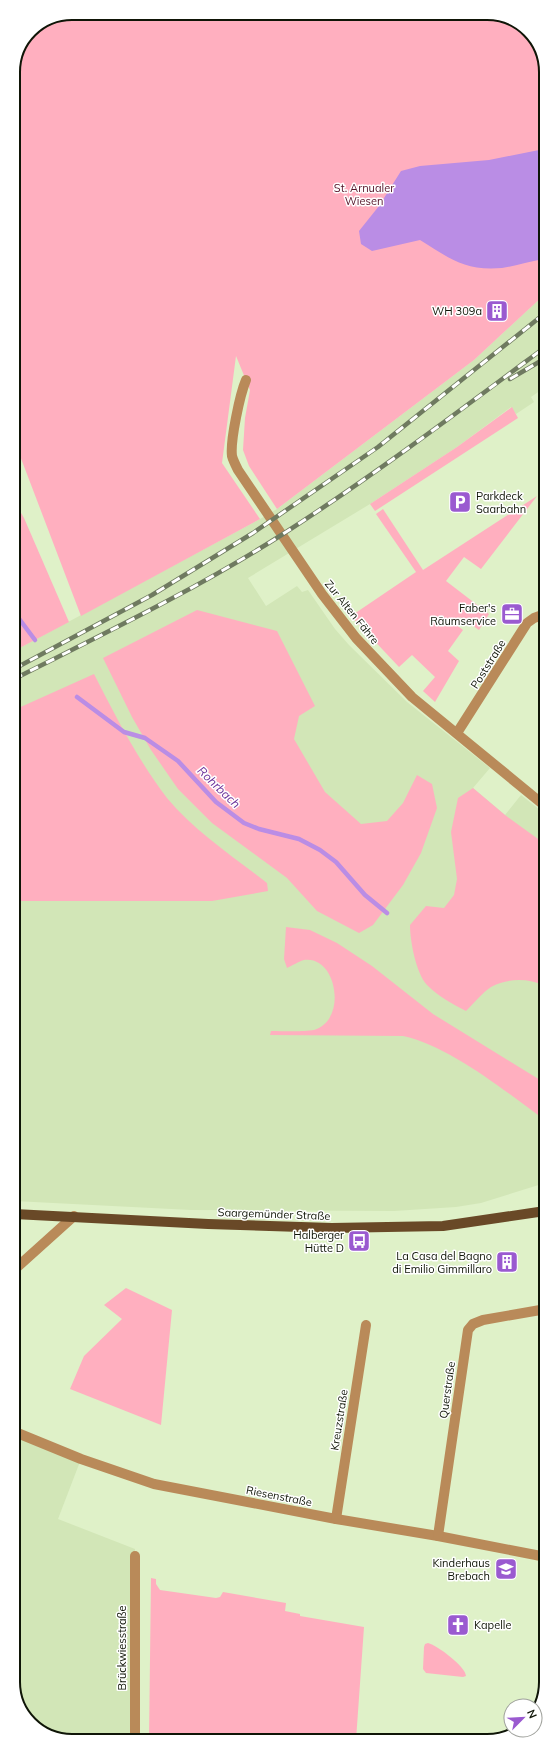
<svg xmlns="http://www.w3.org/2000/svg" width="559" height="1754" viewBox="0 0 559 1754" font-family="Mulish,sans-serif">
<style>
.built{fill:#d2e6b7}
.green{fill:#ffafbf}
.water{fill:#ba8de5}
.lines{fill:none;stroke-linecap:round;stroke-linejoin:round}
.stream{stroke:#ba8de5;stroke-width:4.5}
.minor{stroke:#b98a59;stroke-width:10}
.primary{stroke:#694927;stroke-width:10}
.rail-casing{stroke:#6f7a60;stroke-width:4.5}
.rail{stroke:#fff;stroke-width:3;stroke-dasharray:9;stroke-linecap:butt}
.labels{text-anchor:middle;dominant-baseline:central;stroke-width:3;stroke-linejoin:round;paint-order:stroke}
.park-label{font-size:11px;fill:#531126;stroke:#fff}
.poi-label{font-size:11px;fill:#0f1507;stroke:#fff;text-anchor:end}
.street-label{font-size:11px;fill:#0f1507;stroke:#fff}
.water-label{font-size:12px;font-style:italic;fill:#6d339b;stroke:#fff}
.rim{fill:none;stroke:#0f1507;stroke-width:2}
</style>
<rect width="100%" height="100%" fill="#dff1c8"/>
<g class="built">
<polygon points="544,295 544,388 531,397 534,402 516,414 511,407 457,447 370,504 248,578 266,606 297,586 302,592 308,590 335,629 349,645 407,702 490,768 473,788 505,815 521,795 545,814 545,1183 481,1203 456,1207 394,1211 191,1210 14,1201 14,651 260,519 277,509 474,360"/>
<polygon points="15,1432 81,1459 58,1519 135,1549 135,1741 68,1741 33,1727 15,1697"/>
</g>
<g class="green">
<polygon points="72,13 491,13 526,27 544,57 544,295 474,360 277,509 249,466 243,450 245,418 250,390 236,356 222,463 260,519 81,616 14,440 13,68 30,30"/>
<polygon points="512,407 518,418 375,511 370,504 457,447"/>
<polygon points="537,496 481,569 464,557 446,581 489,614 479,630 460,617 455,624 463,630 448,651 459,661 435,702 423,691 435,677 412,655 399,667 351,616 416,572 376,514 383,509 423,570"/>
<polygon points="14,501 24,518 69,622 14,651"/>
<polygon points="197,610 277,631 315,706 299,716 294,739 325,792 361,824 387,821 403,803 417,775 432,784 437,808 421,853 403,885 373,925 359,933 317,911 287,878 212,823 178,789 151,750 132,717 103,658"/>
<path d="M94 674C116 717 138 760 167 798 194 831 234 857 267 883L268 891 212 901H14V710Z"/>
<path d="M473 788 505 815 545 844V986C528 978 508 978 491 987 482 993 473 1004 466 1011 452 1004 438 996 427 985 416 973 410 941 410 925L426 906 444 908 454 895 457 879 451 832 458 798Z"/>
<path d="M286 927 310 930 337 943 372 966 433 1014 545 1083V1120C506 1092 450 1046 403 1036L270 1035 271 1031C282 1031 304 1032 314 1030 348 1020 337 955 304 960 299 961 292 966 287 968L284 959Z"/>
<polygon points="126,1288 172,1310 161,1425 70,1389 84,1356 122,1319 104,1305"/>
<polygon points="151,1578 156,1579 156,1584 160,1590 216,1598 220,1597 223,1592 286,1603 285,1611 300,1614 300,1616 364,1627 356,1740 222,1740 222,1734 184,1733 184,1740 149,1741"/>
<path d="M428 1643C438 1646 465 1666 466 1676L463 1677 426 1673 423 1669 424 1647 425 1644Z"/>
</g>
<path class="water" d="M544 149V259C530 261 516 266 502 268 464 271 451 259 420 240L372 251 361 244 359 231 379 206 401 171 420 166 489 160Z"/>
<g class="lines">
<g class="stream">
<polyline points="14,612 35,640"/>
<polyline points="77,697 124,732 145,738 178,761 216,802 244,823 259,829 299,839 320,850 336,862 365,895 387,913"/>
</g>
<g class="minor">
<path d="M246 380C240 394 230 441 232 456 233 460 236 466 238 470L322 594 356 638 412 697 545 806"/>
<polyline points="457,733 527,623 534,618 545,614"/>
<polyline points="14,1270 74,1216"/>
<polyline points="15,1432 81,1459 154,1484 336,1519 438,1536 546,1557"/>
<polyline points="336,1519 366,1325"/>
<polyline points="438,1536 468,1330 473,1324 483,1320 546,1309"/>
<polyline points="135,1556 135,1741"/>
</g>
<polyline class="primary" points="14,1214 208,1224 332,1228 443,1226 545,1211"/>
<g class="rail-casing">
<g id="rail">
<polyline points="510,379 544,359"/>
<polyline points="14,669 152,595 253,533 378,447 544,314"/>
<path d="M14 679C105 633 197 589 283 534 373 476 458 412 544 348"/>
</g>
</g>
<use href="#rail" class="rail"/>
</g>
<defs>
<g id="building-square" transform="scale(1.15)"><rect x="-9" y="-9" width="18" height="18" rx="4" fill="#9a5ad0" stroke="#fff"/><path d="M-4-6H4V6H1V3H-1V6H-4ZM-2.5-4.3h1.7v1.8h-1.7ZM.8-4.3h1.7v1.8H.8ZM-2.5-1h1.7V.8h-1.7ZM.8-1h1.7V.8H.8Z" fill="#fff"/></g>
<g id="parking-square" transform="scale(1.15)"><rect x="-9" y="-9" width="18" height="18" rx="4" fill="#9a5ad0" stroke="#fff"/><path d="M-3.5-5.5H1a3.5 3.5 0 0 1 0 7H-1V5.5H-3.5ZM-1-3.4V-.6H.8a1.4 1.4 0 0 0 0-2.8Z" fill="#fff"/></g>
<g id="office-square" transform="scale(1.15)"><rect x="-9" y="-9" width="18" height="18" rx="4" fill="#9a5ad0" stroke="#fff"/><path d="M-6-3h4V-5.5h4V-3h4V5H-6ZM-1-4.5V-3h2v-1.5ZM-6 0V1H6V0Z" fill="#fff"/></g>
<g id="bus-square" transform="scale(1.15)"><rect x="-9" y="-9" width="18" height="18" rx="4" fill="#9a5ad0" stroke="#fff"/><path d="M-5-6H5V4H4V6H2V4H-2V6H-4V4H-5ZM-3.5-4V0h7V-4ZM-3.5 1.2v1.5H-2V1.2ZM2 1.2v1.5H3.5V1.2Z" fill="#fff"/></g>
<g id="school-square" transform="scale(1.15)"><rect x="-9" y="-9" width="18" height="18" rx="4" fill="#9a5ad0" stroke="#fff"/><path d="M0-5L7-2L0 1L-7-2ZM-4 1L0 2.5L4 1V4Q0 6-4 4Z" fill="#fff"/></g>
<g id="church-square" transform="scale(1.15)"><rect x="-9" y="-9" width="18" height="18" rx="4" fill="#9a5ad0" stroke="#fff"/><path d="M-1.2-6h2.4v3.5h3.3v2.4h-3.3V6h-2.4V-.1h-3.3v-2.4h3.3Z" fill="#fff"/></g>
</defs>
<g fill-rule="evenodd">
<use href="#building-square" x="497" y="311"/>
<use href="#parking-square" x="460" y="502"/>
<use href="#office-square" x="512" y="614"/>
<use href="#bus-square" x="359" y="1241"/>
<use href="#building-square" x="507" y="1262"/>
<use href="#school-square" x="506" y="1569"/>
<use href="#church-square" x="458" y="1625"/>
</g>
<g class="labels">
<g class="park-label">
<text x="364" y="188">St. Arnualer<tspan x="364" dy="13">Wiesen</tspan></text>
</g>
<g class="poi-label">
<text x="482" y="311">WH 309a</text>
<text x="476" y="496" text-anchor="start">Parkdeck<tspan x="476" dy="13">Saarbahn</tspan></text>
<text x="496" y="608">Faber's<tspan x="496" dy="13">Räumservice</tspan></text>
<text x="344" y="1235">Halberger<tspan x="344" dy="13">Hütte D</tspan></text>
<text x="492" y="1256">La Casa del Bagno<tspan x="492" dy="13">di Emilio Gimmillaro</tspan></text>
<text x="490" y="1563">Kinderhaus<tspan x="490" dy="13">Brebach</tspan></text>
<text x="474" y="1625" text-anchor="start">Kapelle</text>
</g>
<g class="street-label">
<text transform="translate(352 612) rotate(51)">Zur Alten Fähre</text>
<text transform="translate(488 664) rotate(-58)">Poststraße</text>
<text transform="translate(274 1214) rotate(2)">Saargemünder Straße</text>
<text transform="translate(447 1390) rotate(-82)">Querstraße</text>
<text transform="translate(339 1420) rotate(-81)">Kreuzstraße</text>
<text transform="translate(279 1496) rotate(11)">Riesenstraße</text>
<text transform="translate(122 1648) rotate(-90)">Brückwiesstraße</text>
</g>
<g class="water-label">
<text transform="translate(219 787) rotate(44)">Rohrbach</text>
</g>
</g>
<path d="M0 0H559V1754H0ZM72 20H487A52 52 0 0 1 539 72V1682A52 52 0 0 1 487 1734H72A52 52 0 0 1 20 1682V72A52 52 0 0 1 72 20Z" fill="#fff" fill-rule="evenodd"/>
<path class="rim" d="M72 20H487A52 52 0 0 1 539 72V1682A52 52 0 0 1 487 1734H72A52 52 0 0 1 20 1682V72A52 52 0 0 1 72 20Z"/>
<g transform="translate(523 1718) rotate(66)"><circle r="19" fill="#ffffff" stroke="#9fa19c"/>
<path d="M0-3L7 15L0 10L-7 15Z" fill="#9a5ad0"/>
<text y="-6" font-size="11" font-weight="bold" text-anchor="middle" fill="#0f1507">N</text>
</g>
</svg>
